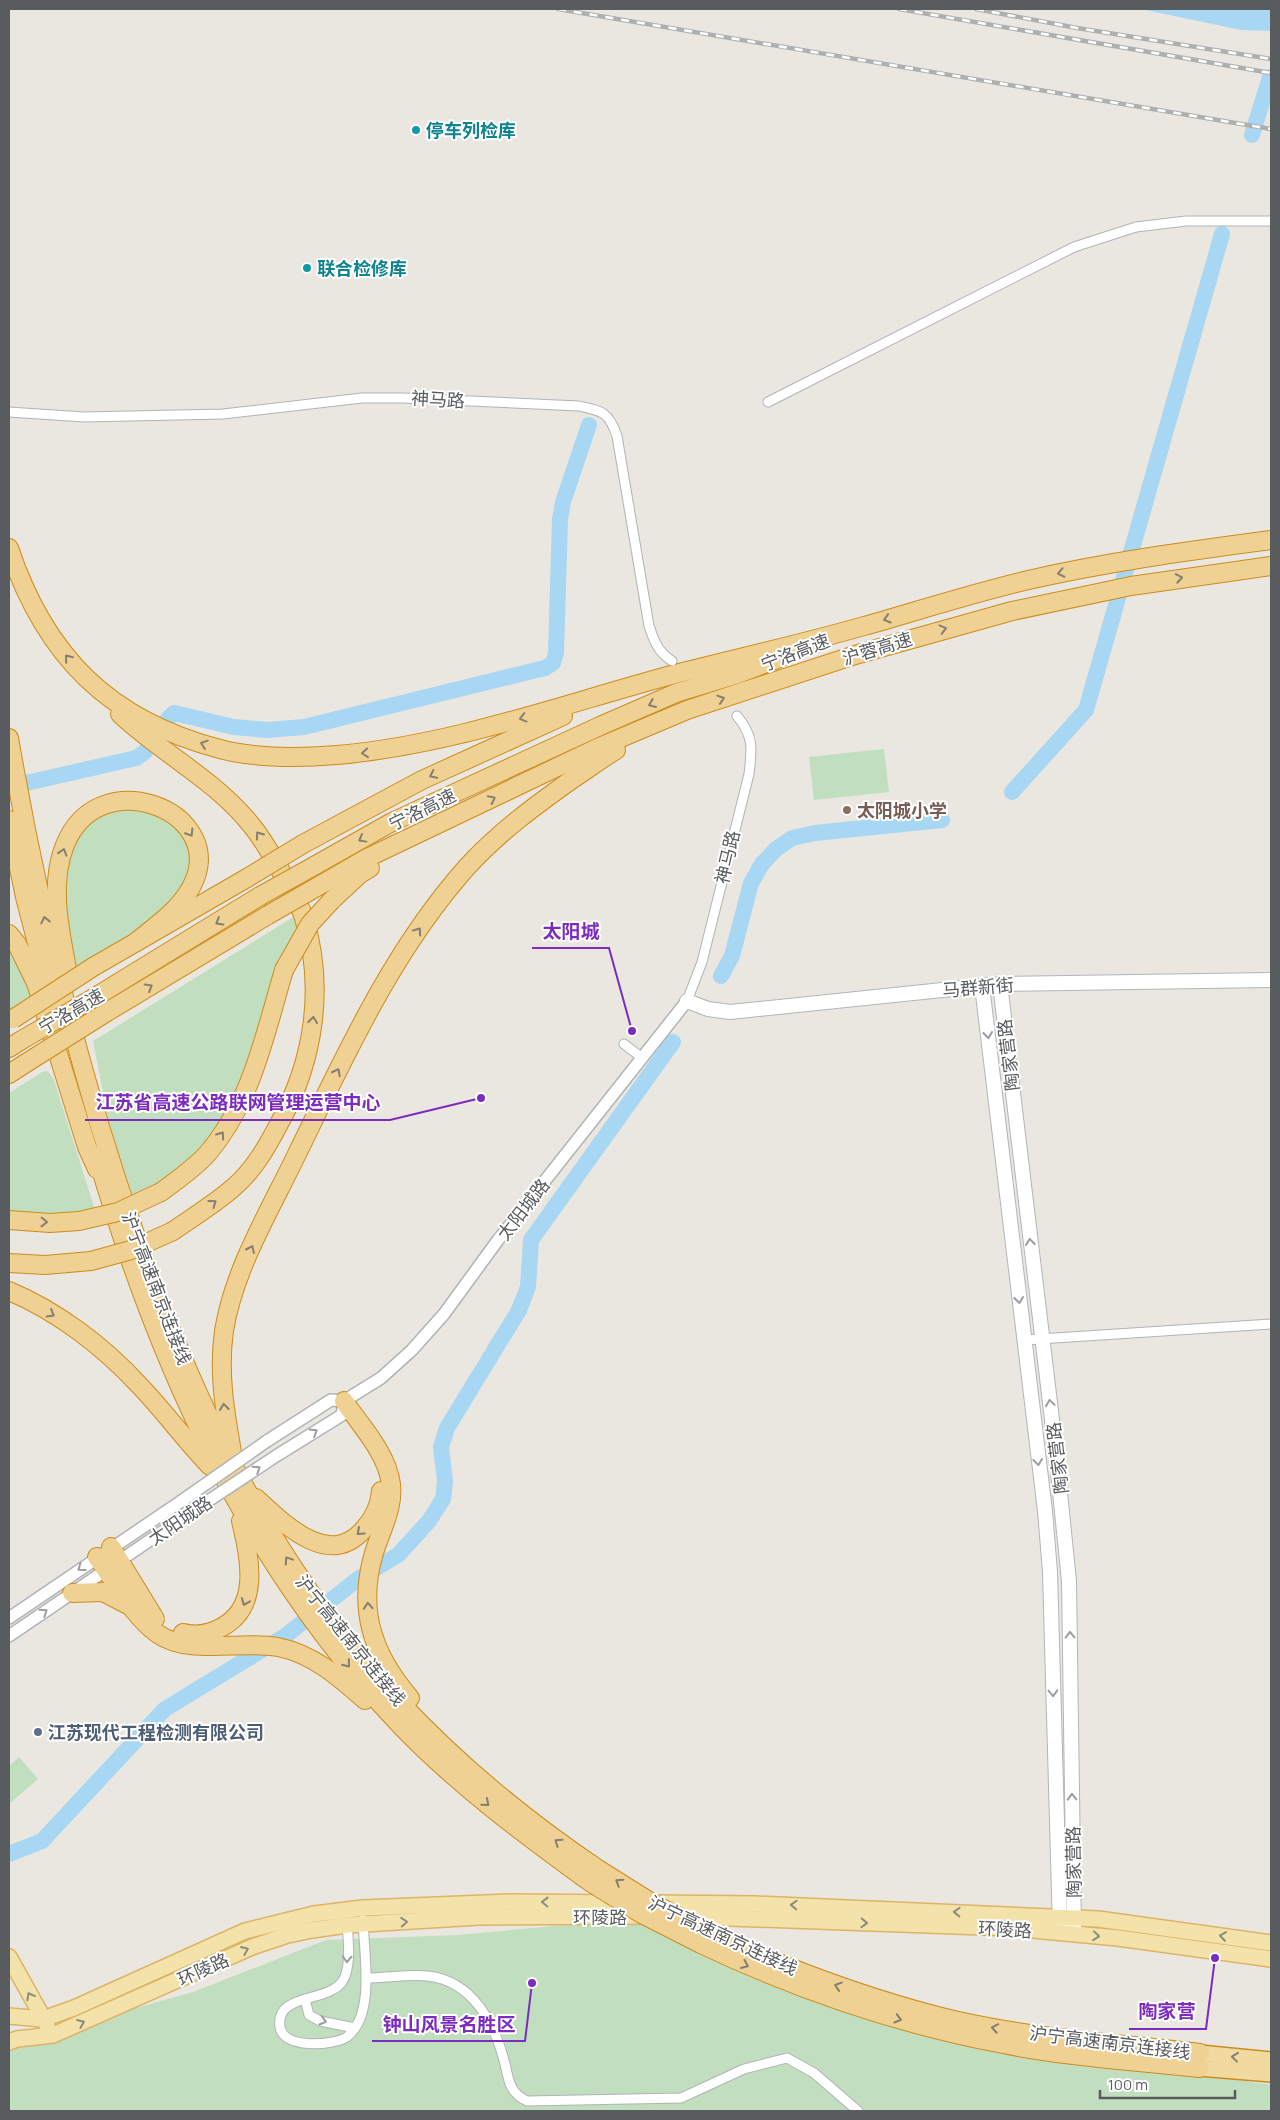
<svg xmlns="http://www.w3.org/2000/svg" width="1280" height="2120" viewBox="0 0 1280 2120" font-family="Manrope,'Noto Sans SC',sans-serif">
<style>
.green{fill:#c1dfbf}
.water{fill:#a7d7f3}
.lines{fill:none;stroke-linecap:round;stroke-linejoin:round}
.river{stroke:#a7d7f3;stroke-width:16}
.minor-casing{stroke:#b1b3b6;stroke-width:11}
.tertiary-casing{stroke:#b1b3b6;stroke-width:14}
.secondary-casing{stroke:#b2b5b9;stroke-width:16}
.primary-casing{stroke:#ddb465;stroke-width:18}
.trunk-casing{stroke:#cd8b1d;stroke-width:18}
.motorway-casing{stroke:#cd8b1d;stroke-width:20}
.minor{stroke:#fff;stroke-width:9}
.tertiary{stroke:#fff;stroke-width:11}
.secondary{stroke:#fff;stroke-width:14}
.primary{stroke:#f3e3ab;stroke-width:15}
.trunk{stroke:#f0da9f;stroke-width:15}
.motorway{stroke:#eed193;stroke-width:18}
.rail-casing{stroke:#aeafaf;stroke-width:4.5}
.rail{stroke:#fff;stroke-width:2.5;stroke-dasharray:8;stroke-linecap:butt}
.tertiary-bridge-casing{stroke:#b1b3b6;stroke-width:14;stroke-linecap:butt}
.motorway-bridge-casing{stroke:#cd8b1d;stroke-width:20;stroke-linecap:butt}
.tertiary-bridge{stroke:#fff;stroke-width:11}
.motorway-bridge{stroke:#eed193;stroke-width:18}
.oneway{stroke:#867f6f}
.oneway2{stroke:#9b9d9f}
.oneway3{stroke:#8f8b7a}
.oneway4{stroke:#868272}
.culture-dot{fill:#0f9aa8;stroke:#fff;stroke-width:2}
.education-dot{fill:#8d6e63;stroke:#fff;stroke-width:2}
.service-dot{fill:#5c6f8a;stroke:#fff;stroke-width:2}
.labels{text-anchor:middle;dominant-baseline:central;stroke-width:4;stroke-linejoin:round;paint-order:stroke}
.culture-label{font-size:18px;font-weight:bold;fill:#0d838f;stroke:#fff;text-anchor:start}
.street-label{font-size:18px;fill:#595c5f;stroke:#fff}
.education-label{font-size:18px;font-weight:bold;fill:#785e54;stroke:#fff;text-anchor:start}
.service-label{font-size:18px;font-weight:bold;fill:#4e5e75;stroke:#fff;text-anchor:start}
.leader{fill:none;stroke:#7b2cbf;stroke-width:2}
.callout-dot{fill:#7b2cbf;stroke:#fff;stroke-width:2}
.callout-label{font-size:19px;text-anchor:middle;font-weight:bold;fill:#7b2cbf;stroke:#fff;stroke-width:4;stroke-linejoin:round;paint-order:stroke}
</style>
<rect width="100%" height="100%" fill="#eae7e0"/>
<g class="green">
<polygon points="884,749 889,792 814,800 809,757"/>
<path d="M117 808C142 809 171 813 184 837 190 849 195 871 187 884 163 922 112 945 74 967 66 923 48 849 93 819 100 815 109 812 117 808Z"/>
<polygon points="295,916 299,924 281,958 240,1085 220,1124 197,1151 167,1179 133,1196 109,1123 93,1041"/>
<polygon points="9,942 32,994 9,1010"/>
<polygon points="48,1071 54,1080 95,1210 48,1216 9,1213 9,1093 42,1072"/>
<polygon points="19,1757 38,1779 9,1804 9,1766"/>
<polygon points="632,1919 1075,2054 1271,2085 1271,2111 9,2111 9,2051 82,2023 193,1992 326,1940 457,1935"/>
</g>
<polygon class="water" points="1141,9 1271,9 1271,31 1241,30"/>
<g class="lines">
<g class="river">
<polyline points="1252,135 1270,77"/>
<path d="M9 787 136 758C156 748 157 726 174 713L234 727 267 730 304 727 545 668 553 663 556 653 560 519 563 502 589 425"/>
<polyline points="1012,792 1086,710 1222,234"/>
<polyline points="721,976 732,956 751,883 762,864 776,849 792,838 815,833 942,820"/>
<polyline points="9,1854 42,1841 165,1709 285,1636 358,1579 398,1555 429,1521 443,1499 445,1481 441,1447 447,1428 519,1310 528,1287 531,1240 673,1042"/>
</g>
<g class="minor-casing">
<g id="minor">
<polyline points="768,402 1074,247 1136,227 1186,221 1271,221"/>
<path d="M9 412 84 417 223 414 362 398H403L579 406C602 411 609 412 617 436L649 626C654 641 658 652 672 661"/>
<path d="M687 1001 702 962 749 774C752 749 754 736 737 716"/>
<polyline points="624,1044 641,1057"/>
<polyline points="1024,1340 1271,1324"/>
<path d="M347 1923C348 1939 352 1968 342 1982 326 2003 275 1993 280 2027 283 2049 332 2046 347 2037 352 2033 358 2024 360 2019 371 1991 364 1950 363 1920"/>
<path d="M366 1978C386 1978 408 1974 428 1976 473 1981 495 2024 505 2064 509 2082 510 2093 527 2101L681 2098 744 2069 787 2058 814 2073 858 2111"/>
<polyline points="305,1999 309,2015 320,2021 355,2028"/>
</g>
</g>
<g class="tertiary-casing">
<g id="tertiary">
<polyline points="267,1441 331,1400 344,1401 381,1378 412,1350 444,1314 498,1240 687,1001"/>
<polyline points="276,1456 342,1415 344,1401"/>
<polyline points="9,1618 180,1502"/>
<polyline points="9,1636 187,1515"/>
</g>
</g>
<g class="secondary-casing">
<g id="secondary">
<polyline points="1000,984 1056,1453 1069,1581 1074,1933"/>
<polyline points="982,986 1045,1511 1050,1572 1060,1929"/>
<polyline points="687,1001 708,1009 730,1012 1000,984 1271,980"/>
</g>
</g>
<g class="primary-casing">
<g id="primary">
<polyline points="652,1903 755,1904 1098,1919 1271,1943"/>
<polyline points="675,1916 1011,1928 1118,1938 1271,1959"/>
<polyline points="9,1957 47,2025"/>
<polyline points="9,2016 43,2019 74,2008 245,1931 314,1914 363,1908 510,1902 627,1903"/>
<polyline points="9,2042 17,2039 53,2035 252,1947 288,1935 312,1930 347,1925 479,1917 649,1916"/>
</g>
</g>
<g class="trunk-casing">
<g id="trunk">
<polyline points="1200,2053 1271,2060"/>
<polyline points="1199,2068 1271,2074"/>
</g>
</g>
<g class="motorway-casing">
<g id="motorway">
<path d="M9 548C45 656 109 720 220 749 257 759 299 758 337 755 453 745 563 704 675 674 738 658 801 644 864 626 917 611 970 594 1024 581 1106 562 1188 551 1271 540"/>
<path d="M120 714C161 753 216 780 252 826 265 842 274 859 284 877 290 890 300 904 304 918 325 987 314 1060 280 1122 268 1145 254 1170 234 1187 216 1203 193 1217 173 1231"/>
<path d="M9 738C38 906 78 1070 134 1231 181 1366 239 1497 325 1613 400 1714 494 1799 598 1869"/>
<polyline points="9,820 25,897 54,1009"/>
<polyline points="303,844 422,780 563,716"/>
<polyline points="314,866 392,822 600,726 676,693 735,675 785,656"/>
<polyline points="322,884 367,858 597,748 687,710 855,655 1012,611 1131,586 1271,566"/>
<polyline points="331,901 360,874 370,868"/>
<polyline points="9,934 17,944 36,983 87,1147 97,1169"/>
<polyline points="93,967 247,878"/>
<path d="M67 969C60 930 49 884 65 845 98 762 222 809 195 879 184 907 158 924 136 942"/>
<polyline points="100,994 260,896"/>
<polyline points="107,1012 268,915"/>
<polyline points="9,1048 20,1041"/>
<polyline points="9,1074 26,1063"/>
<path d="M97 1156C159 1368 248 1566 402 1727 459 1786 524 1834 590 1882"/>
<path d="M161 1192C177 1180 195 1168 208 1153 252 1101 265 1034 284 970"/>
<polyline points="9,1220 50,1223 79,1221"/>
<polyline points="9,1263 45,1265 91,1261"/>
<path d="M9 1291C57 1311 103 1346 139 1385 164 1411 185 1440 210 1466"/>
<path d="M344 1401C361 1426 387 1453 391 1484 394 1508 381 1530 374 1553 357 1610 373 1655 410 1698"/>
<path d="M232 1452C225 1412 218 1372 224 1331 234 1269 269 1212 296 1156 345 1056 392 951 467 867 499 832 536 805 574 778 588 769 601 759 616 750"/>
<path d="M256 1498C283 1523 329 1570 364 1529 374 1518 380 1505 381 1491"/>
<polyline points="111,1547 155,1619"/>
<path d="M97 1557C116 1582 132 1616 158 1634 190 1656 240 1640 278 1647 313 1654 339 1677 365 1700"/>
<polyline points="72,1593 103,1592 130,1606"/>
<path d="M183 1633C194 1636 206 1634 216 1630 262 1611 250 1559 241 1521"/>
<path d="M707 1932C783 1967 860 1996 941 2017 1025 2038 1114 2043 1200 2053"/>
<path d="M701 1944C798 1990 897 2024 1003 2044 1067 2057 1134 2061 1199 2068"/>
</g>
</g>
<use href="#minor" class="minor"/>
<use href="#tertiary" class="tertiary"/>
<use href="#secondary" class="secondary"/>
<use href="#primary" class="primary"/>
<use href="#trunk" class="trunk"/>
<use href="#motorway" class="motorway"/>
<g class="rail-casing">
<g id="rail">
<polyline points="558,9 1271,129"/>
<polyline points="899,9 1271,73"/>
<polyline points="976,9 1077,28 1271,59"/>
</g>
</g>
<use href="#rail" class="rail"/>
<g class="tertiary-bridge-casing">
<g id="tertiary-bridge">
<polyline points="180,1502 267,1441"/>
<polyline points="187,1515 276,1456"/>
</g>
</g>
<g class="motorway-bridge-casing">
<g id="motorway-bridge">
<polyline points="247,878 303,844"/>
<polyline points="260,896 314,866"/>
<polyline points="268,915 322,884"/>
<polyline points="284,970 310,924 331,901"/>
<polyline points="13,1019 93,967"/>
<polyline points="20,1041 100,994"/>
<polyline points="26,1063 107,1012"/>
<polyline points="79,1221 118,1212 161,1192"/>
<polyline points="91,1261 131,1250 173,1231"/>
<polyline points="598,1869 649,1901 707,1932"/>
<polyline points="590,1882 640,1913 701,1944"/>
</g>
</g>
<use href="#tertiary-bridge" class="tertiary-bridge"/>
<use href="#motorway-bridge" class="motorway-bridge"/>
</g>
<defs><path id="oneway-chevron" d="M-2-3.5L2.5 0L-2 3.5" fill="none" stroke-width="1.6" stroke-linecap="round" stroke-linejoin="round" transform="scale(1.25)"/></defs>
<g class="oneway">
<use href="#oneway-chevron" transform="translate(1061 573) rotate(168)"/>
<use href="#oneway-chevron" transform="translate(1179 578) rotate(-10)"/>
<use href="#oneway-chevron" transform="translate(887 619) rotate(163)"/>
<use href="#oneway-chevron" transform="translate(943 629) rotate(-15)"/>
<use href="#oneway-chevron" transform="translate(68 658) rotate(-129)"/>
<use href="#oneway-chevron" transform="translate(721 699) rotate(-18)"/>
<use href="#oneway-chevron" transform="translate(652 704) rotate(157)"/>
<use href="#oneway-chevron" transform="translate(523 718) rotate(165)"/>
<use href="#oneway-chevron" transform="translate(204 744) rotate(-161)"/>
<use href="#oneway-chevron" transform="translate(365 753) rotate(175)"/>
<use href="#oneway-chevron" transform="translate(433 775) rotate(154)"/>
<use href="#oneway-chevron" transform="translate(492 799) rotate(-26)"/>
<use href="#oneway-chevron" transform="translate(190 833) rotate(58)"/>
<use href="#oneway-chevron" transform="translate(259 835) rotate(-126)"/>
<use href="#oneway-chevron" transform="translate(362 839) rotate(151)"/>
<use href="#oneway-chevron" transform="translate(63 852) rotate(-73)"/>
<use href="#oneway-chevron" transform="translate(45 920) rotate(-102)"/>
<use href="#oneway-chevron" transform="translate(219 922) rotate(149)"/>
<use href="#oneway-chevron" transform="translate(418 931) rotate(-55)"/>
<use href="#oneway-chevron" transform="translate(149 987) rotate(-31)"/>
<use href="#oneway-chevron" transform="translate(313 1020) rotate(-83)"/>
<use href="#oneway-chevron" transform="translate(337 1072) rotate(-63)"/>
<use href="#oneway-chevron" transform="translate(221 1135) rotate(-55)"/>
<use href="#oneway-chevron" transform="translate(213 1203) rotate(-36)"/>
<use href="#oneway-chevron" transform="translate(44 1222) rotate(1)"/>
<use href="#oneway-chevron" transform="translate(251 1249) rotate(-66)"/>
<use href="#oneway-chevron" transform="translate(51 1314) rotate(31)"/>
<use href="#oneway-chevron" transform="translate(224 1407) rotate(-97)"/>
<use href="#oneway-chevron" transform="translate(360 1532) rotate(138)"/>
<use href="#oneway-chevron" transform="translate(288 1560) rotate(-124)"/>
<use href="#oneway-chevron" transform="translate(245 1602) rotate(112)"/>
<use href="#oneway-chevron" transform="translate(368 1606) rotate(-94)"/>
<use href="#oneway-chevron" transform="translate(347 1664) rotate(51)"/>
<use href="#oneway-chevron" transform="translate(486 1803) rotate(40)"/>
<use href="#oneway-chevron" transform="translate(558 1842) rotate(-145)"/>
<use href="#oneway-chevron" transform="translate(619 1882) rotate(-147)"/>
<use href="#oneway-chevron" transform="translate(745 1965) rotate(25)"/>
<use href="#oneway-chevron" transform="translate(838 1986) rotate(-162)"/>
<use href="#oneway-chevron" transform="translate(898 2019) rotate(16)"/>
<use href="#oneway-chevron" transform="translate(995 2028) rotate(-169)"/>
</g>
<g class="oneway2">
<use href="#oneway-chevron" transform="translate(988 1035) rotate(83)"/>
<use href="#oneway-chevron" transform="translate(1030 1242) rotate(-97)"/>
<use href="#oneway-chevron" transform="translate(1019 1300) rotate(83)"/>
<use href="#oneway-chevron" transform="translate(1050 1403) rotate(-98)"/>
<use href="#oneway-chevron" transform="translate(314 1432) rotate(-32)"/>
<use href="#oneway-chevron" transform="translate(1038 1462) rotate(83)"/>
<use href="#oneway-chevron" transform="translate(257 1469) rotate(-34)"/>
<use href="#oneway-chevron" transform="translate(81 1568) rotate(144)"/>
<use href="#oneway-chevron" transform="translate(44 1612) rotate(-34)"/>
<use href="#oneway-chevron" transform="translate(1070 1635) rotate(-91)"/>
<use href="#oneway-chevron" transform="translate(1053 1693) rotate(88)"/>
<use href="#oneway-chevron" transform="translate(1072 1797) rotate(-91)"/>
<use href="#oneway-chevron" transform="translate(347 1959) rotate(93)"/>
<use href="#oneway-chevron" transform="translate(323 2021) rotate(16)"/>
</g>
<g class="oneway3">
<use href="#oneway-chevron" transform="translate(545 1902) rotate(-179)"/>
<use href="#oneway-chevron" transform="translate(794 1905) rotate(-178)"/>
<use href="#oneway-chevron" transform="translate(957 1912) rotate(-178)"/>
<use href="#oneway-chevron" transform="translate(404 1922) rotate(-4)"/>
<use href="#oneway-chevron" transform="translate(864 1923) rotate(2)"/>
<use href="#oneway-chevron" transform="translate(1096 1936) rotate(6)"/>
<use href="#oneway-chevron" transform="translate(1223 1936) rotate(-172)"/>
<use href="#oneway-chevron" transform="translate(245 1950) rotate(-23)"/>
<use href="#oneway-chevron" transform="translate(30 1996) rotate(-119)"/>
<use href="#oneway-chevron" transform="translate(81 2023) rotate(-23)"/>
</g>
<use class="oneway4" href="#oneway-chevron" transform="translate(1235 2057) rotate(-174)"/>
<g class="culture-dot">
<circle cx="416" cy="130" r="5"/>
<circle cx="307" cy="268" r="5"/>
</g>
<circle class="education-dot" cx="847" cy="810" r="5"/>
<circle class="service-dot" cx="38" cy="1732" r="5"/>
<g class="labels">
<g class="culture-label">
<text x="426" y="130">停车列检库</text>
<text x="317" y="268">联合检修库</text>
</g>
<g class="street-label">
<text transform="translate(438 399) rotate(3)">神马路</text>
<text transform="translate(877 648) rotate(-17)">沪蓉高速</text>
<text transform="translate(795 652) rotate(-21)">宁洛高速</text>
<text transform="translate(422 809) rotate(-26)">宁洛高速</text>
<text transform="translate(727 857) rotate(-77)">神马路</text>
<text transform="translate(978 987) rotate(-5)">马群新街</text>
<text transform="translate(71 1011) rotate(-30)">宁洛高速</text>
<text transform="translate(1008 1055) rotate(-97)">陶家营路</text>
<text transform="translate(523 1209) rotate(-52)">太阳城路</text>
<text transform="translate(157 1288) rotate(69)">沪宁高速南京连接线</text>
<text transform="translate(1057 1458) rotate(-97)">陶家营路</text>
<text transform="translate(180 1520) rotate(-34)">太阳城路</text>
<text transform="translate(351 1640) rotate(51)">沪宁高速南京连接线</text>
<text transform="translate(1073 1862) rotate(-91)">陶家营路</text>
<text x="600" y="1917">环陵路</text>
<text transform="translate(1005 1929) rotate(3)">环陵路</text>
<text transform="translate(723 1935) rotate(25)">沪宁高速南京连接线</text>
<text transform="translate(203 1969) rotate(-24)">环陵路</text>
<text transform="translate(1110 2042) rotate(7)">沪宁高速南京连接线</text>
</g>
<g class="education-label">
<text x="857" y="810">太阳城小学</text>
</g>
<g class="service-label">
<text x="48" y="1732">江苏现代工程检测有限公司</text>
</g>
</g>
<path class="leader" d="M632 1031L609 948H532M481 1098L390 1120H85M1215 1958L1206 2029H1129M532 1983L525 2041H372"/>
<g class="callout-dot">
<circle cx="632" cy="1031" r="5"/>
<circle cx="481" cy="1098" r="5"/>
<circle cx="1215" cy="1958" r="5"/>
<circle cx="532" cy="1983" r="5"/>
</g>
<g class="callout-label">
<text x="571" y="938">太阳城</text>
<text x="238" y="1109">江苏省高速公路联网管理运营中心</text>
<text x="1167" y="2018">陶家营</text>
<text x="449" y="2031">钟山风景名胜区</text>
</g>
<rect width="1280" height="2120" fill="none" stroke="#595c5f" stroke-width="20"/>
<path d="M1100 2090v8h135v-8" fill="none" stroke="#595c5f" stroke-width="2.5"/>
<text x="1108" y="2090" font-size="15" fill="#595c5f" stroke="#ffffff" stroke-width="4" paint-order="stroke">100 m</text>
</svg>
